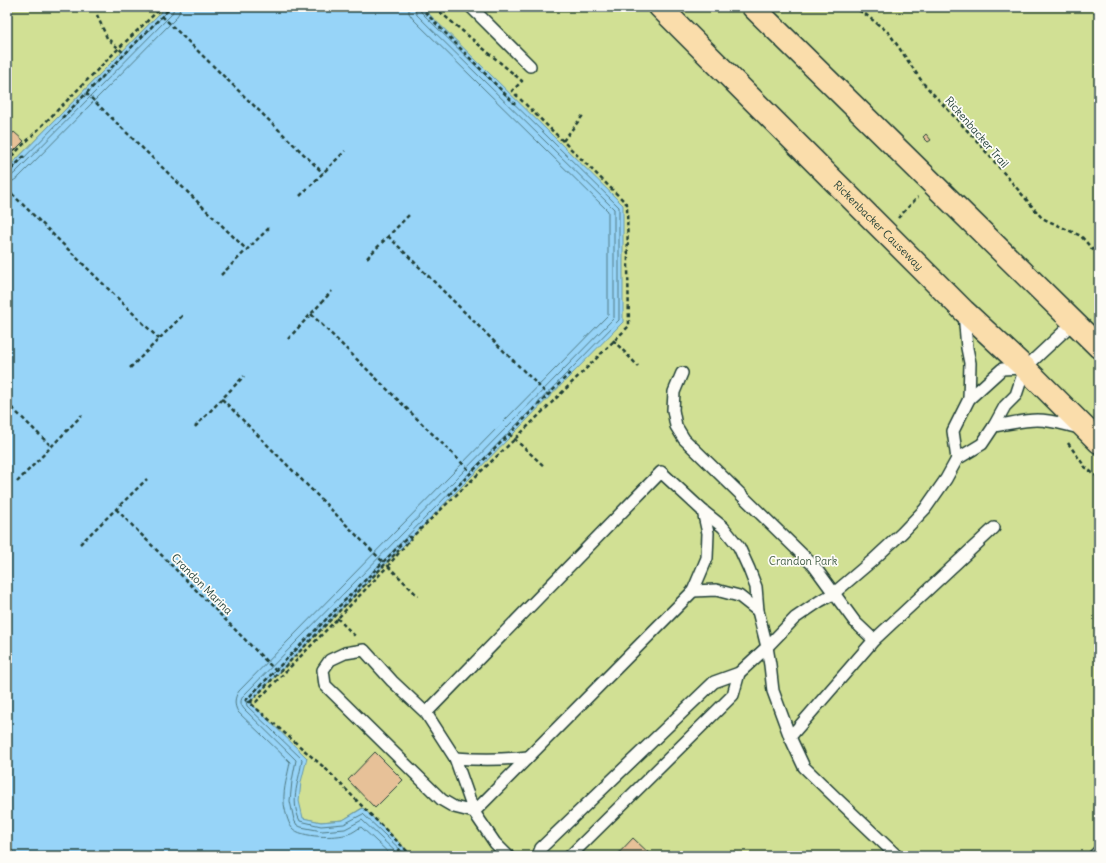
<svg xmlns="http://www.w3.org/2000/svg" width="1106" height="863" viewBox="0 0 1106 863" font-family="Delius,sans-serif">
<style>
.green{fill:#d1e094;stroke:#788e64}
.water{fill:#97d4f8;stroke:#6798aa}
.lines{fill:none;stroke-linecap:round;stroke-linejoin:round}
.shore{stroke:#4f7982;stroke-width:1}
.building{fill:#e7c198;stroke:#1f3d34}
.lane-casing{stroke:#1f3d34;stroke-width:14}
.primary-casing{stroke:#1f3d34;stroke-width:25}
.path{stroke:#1f3d34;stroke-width:2.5;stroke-dasharray:4 3;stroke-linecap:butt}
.lane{stroke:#fdfcf7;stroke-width:11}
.primary{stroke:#faddab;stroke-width:22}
.labels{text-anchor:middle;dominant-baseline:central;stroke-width:3.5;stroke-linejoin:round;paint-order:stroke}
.street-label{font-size:11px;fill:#1f3d34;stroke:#fdfcf7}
.park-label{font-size:11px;fill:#435e47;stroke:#fdfcf7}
</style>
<rect width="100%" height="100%" fill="#fdfcf7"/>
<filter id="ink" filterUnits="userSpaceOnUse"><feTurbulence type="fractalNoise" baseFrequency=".025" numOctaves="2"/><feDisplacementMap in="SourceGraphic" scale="8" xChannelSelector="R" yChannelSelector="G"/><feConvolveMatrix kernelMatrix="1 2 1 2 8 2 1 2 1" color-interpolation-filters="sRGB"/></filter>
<g filter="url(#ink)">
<g class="green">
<polygon points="7,7 166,7 7,169"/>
<polygon points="422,7 1099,7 1099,856 412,856 362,808 343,820 321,822 302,818 249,702"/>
</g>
<polygon class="water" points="166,7 422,7 623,205 623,322 250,702 307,758 301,782 299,801 303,818 321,822 343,820 363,808 413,856 7,856 7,169"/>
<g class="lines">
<g class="shore">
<polyline points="7,171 12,170 167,12 169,7"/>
<polyline points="7,176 11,176 15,173 171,15 173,11 174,7"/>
<polyline points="7,182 13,181 19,177 175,19 179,13 180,7"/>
<path d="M392 856 361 827C357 829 353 833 348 834 336 838 301 838 292 828 288 823 284 808 284 802 283 788 288 775 290 762L238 712C234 705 234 698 239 691L608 315V211L413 19 409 13V7"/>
<path d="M400 856 362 820 345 829 322 831 301 827 297 825 294 820 290 801 292 781 296 760 244 709C240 704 240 700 244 695L614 318V209L417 15 415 11V7"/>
<path d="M407 856 363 814 344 824 321 826 300 821C289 799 300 780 302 759L247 706 246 701 619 320V207L421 12 420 7"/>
</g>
</g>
<g class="building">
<polygon points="14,132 24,141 7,158 7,139"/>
<polygon points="926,134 931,140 928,142 923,137"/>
<polygon points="375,752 403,780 375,808 348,780"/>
<polygon points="633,838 652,856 616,856"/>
</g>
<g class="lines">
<g class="lane-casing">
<g id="lane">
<polyline points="471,7 530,66"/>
<polyline points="964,313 967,348 970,363 969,399"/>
<polyline points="682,373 674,392 673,410 676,426 684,439 814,566 855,622 874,640"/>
<path d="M994 426C1008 424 1023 420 1037 420 1052 420 1066 425 1080 428"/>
<polyline points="957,459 953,431 969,399 1002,369 1024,368"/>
<polyline points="703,511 723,527 739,547 749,569 756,587 758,611 767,647 770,665 773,691 790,737 804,767 835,797 897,856"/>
<polyline points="693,591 716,590 739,596 758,611"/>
<polyline points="426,713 661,472 703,511 708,533 707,558 693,591 474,812 454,807 442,800 325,685 323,670 330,660 345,653 364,650 392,681 426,713 455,758 474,812 495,843 508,856"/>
<polyline points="790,737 874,640 994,528"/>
<path d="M455 758C479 760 503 760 528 757"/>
<polyline points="538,856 541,848 714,682 739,673 767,647 795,618 820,601 833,594 873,560 902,533 925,509 946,479 957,459 982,444 994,426 1005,406 1016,395 1025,368 1074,322"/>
<polyline points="570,856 733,695 739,673"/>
<polyline points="1094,856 1099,851"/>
</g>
</g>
<g class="primary-casing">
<g id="primary">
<path id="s1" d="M660 7 964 311 1025 368 1099 442"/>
<polyline points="753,7 1099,347"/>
</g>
</g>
<g class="path">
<polyline points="420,7 515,104"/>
<polyline points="853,7 865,14 889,33 923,83 976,140 1042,218 1081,236 1099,257"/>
<polyline points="97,15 107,38 125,54"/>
<polyline points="162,16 323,173"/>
<polyline points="86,93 247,250"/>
<polyline points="62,118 171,7"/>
<polyline points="563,141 584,114"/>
<polyline points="7,161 119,48 162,7"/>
<polyline points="7,174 24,156"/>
<polyline points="7,189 159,339"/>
<polyline points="300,196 345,151"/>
<polyline points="898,218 918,197"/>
<polyline points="388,236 548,395"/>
<polyline points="367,258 410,214"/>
<polyline points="221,275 269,228"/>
<polyline points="311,314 471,472"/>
<polyline points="288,339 332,291"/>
<polyline points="613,340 638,366"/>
<polyline points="130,368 183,315"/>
<polyline points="222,399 383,562"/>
<polyline points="7,403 52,447"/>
<polyline points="195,427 244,376"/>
<polyline points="509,434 545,467"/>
<polyline points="1068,443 1085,467 1099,478"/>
<polyline points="17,482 82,415"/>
<polyline points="449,495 570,373"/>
<polyline points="116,509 276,671"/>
<polyline points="80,544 147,479"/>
<polyline points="388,566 418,596"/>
<polyline points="337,618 355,636"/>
<polyline points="245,701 408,537 411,537"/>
<polyline points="250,702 399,550"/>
<polyline points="392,856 403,847"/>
<polyline points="412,856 362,806 327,770 249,702 256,702 337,619 388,566 412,537 515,439 629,326 627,204 512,91 522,81 434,7"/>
</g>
<use href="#lane" class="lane"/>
<use href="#primary" class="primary"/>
</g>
</g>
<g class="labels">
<g class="street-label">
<text transform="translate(977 132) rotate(49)">Rickenbacker Trail</text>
<text stroke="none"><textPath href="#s1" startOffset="309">Rickenbacker Causeway</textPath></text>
<text transform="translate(202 584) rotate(45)">Crandon Marina</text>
</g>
<g class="park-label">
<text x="803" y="561">Crandon Park</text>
</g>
</g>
<rect width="1106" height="863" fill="none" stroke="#fdfcf7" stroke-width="24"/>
<rect x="12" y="12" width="1082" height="839" fill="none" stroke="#1f3d34" stroke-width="1.5" filter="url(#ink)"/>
</svg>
